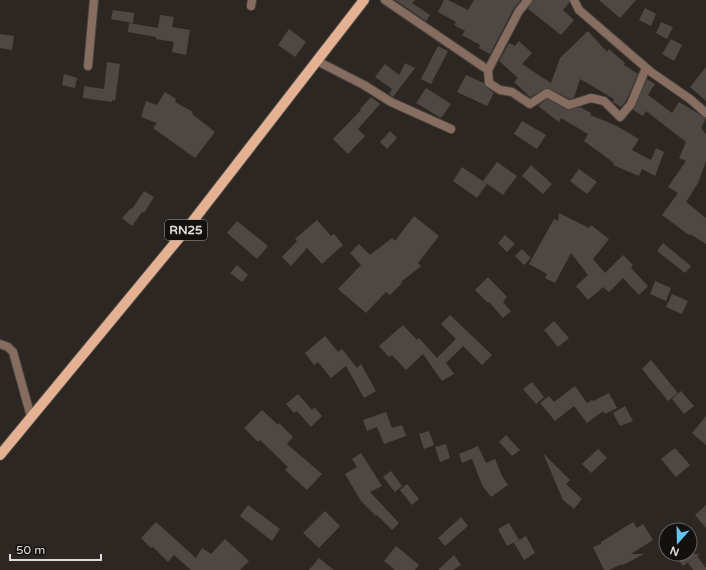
<svg xmlns="http://www.w3.org/2000/svg" width="706" height="570" viewBox="0 0 706 570" font-family="'Varela Round',sans-serif">
<style>
.building{fill:#4f4743}
.lines{fill:none;stroke-linecap:round;stroke-linejoin:round}
.street-casing{stroke:#4a4440;stroke-width:10}
.primary-casing{stroke:#4a4440;stroke-width:12}
.street{stroke:#866d5f;stroke-width:8}
.primary{stroke:#e4b293;stroke-width:10}
.labels{text-anchor:middle;dominant-baseline:central;stroke-width:3;stroke-linejoin:round;paint-order:stroke}
.shield{fill:#13110f;stroke:#a39f9d;stroke-width:1}
.shield-label{font-size:12px;font-weight:bold;fill:#e1dcda}
</style>
<rect width="100%" height="100%" fill="#2d2723"/>
<g class="building">
<polygon points="395,0 415,0 412,3 430,15 426,21"/>
<polygon points="444,0 448,0 468,10 474,0 521,0 514,8 490,54 479,48 480,45 462,35 465,31 454,25 456,22 438,12"/>
<polygon points="533,0 569,0 569,3 563,10 574,20 561,35 528,9"/>
<polygon points="599,0 636,0 620,18"/>
<polygon points="645,8 656,14 651,26 639,20"/>
<polygon points="113,10 134,13 133,23 111,19"/>
<polygon points="160,15 174,17 172,27 190,30 186,55 172,52 174,42 156,39 156,37 128,32 129,23 158,28"/>
<polygon points="661,22 673,27 667,39 656,33"/>
<polygon points="289,29 306,42 295,57 278,45"/>
<polygon points="588,31 607,52 609,49 625,63 624,65 638,74 626,101 621,107 613,102 614,99 580,79 574,98 570,99 547,88 530,97 514,82 518,78 499,61 509,43 515,46 519,41 532,53 522,64 551,83 560,58"/>
<polygon points="0,34 14,36 12,50 0,48"/>
<polygon points="671,39 682,45 674,61 662,54"/>
<polygon points="438,46 448,51 431,84 421,79"/>
<polygon points="107,62 120,64 115,101 112,100 112,102 83,98 84,86 104,89"/>
<polygon points="405,63 415,68 393,97 389,94 392,89 375,77 385,64 399,75"/>
<polygon points="706,67 706,101 690,87"/>
<polygon points="64,74 77,78 75,88 62,85"/>
<polygon points="466,75 484,83 486,87 494,93 487,106 457,92"/>
<polygon points="647,79 655,84 648,95 672,113 679,102 706,118 701,128 706,134 706,161 698,183 686,202 706,218 706,244 690,234 689,235 662,215 678,193 668,187 686,161 679,158 686,142 646,111 643,116 633,110"/>
<polygon points="426,88 451,104 441,118 416,103"/>
<polygon points="165,92 176,99 175,102 193,112 192,114 215,132 195,158 153,128 157,123 141,117 146,101 157,105"/>
<polygon points="371,97 380,104 358,129 365,136 348,154 333,139 361,110 360,109"/>
<polygon points="547,99 568,110 580,107 591,113 590,115 615,125 639,139 632,150 651,160 656,148 664,152 655,176 642,169 639,176 613,165 614,163 584,141 588,134 561,118 559,122 538,106"/>
<polygon points="522,121 546,135 537,149 514,134"/>
<polygon points="390,131 397,138 387,149 380,142"/>
<polygon points="497,162 517,176 503,195 483,181"/>
<polygon points="531,165 552,184 543,194 522,176"/>
<polygon points="462,167 487,184 477,198 453,181"/>
<polygon points="579,169 597,182 587,194 570,181"/>
<polygon points="144,191 154,197 144,213 142,212 132,226 122,218 131,208 132,209"/>
<polygon points="559,213 589,228 591,225 609,239 593,259 605,273 623,255 633,265 631,268 648,286 639,295 623,278 609,292 603,287 588,300 576,286 588,275 571,253 555,283 545,278 547,274 529,264 554,219 558,221"/>
<polygon points="414,216 439,236 418,263 421,266 401,282 402,283 390,295 386,292 366,313 338,289 361,265 350,253 359,244 370,255 392,238 395,241"/>
<polygon points="317,220 331,236 334,234 343,245 322,264 307,248 291,266 282,257 297,241 295,239"/>
<polygon points="237,221 268,246 257,259 227,233"/>
<polygon points="505,235 515,244 507,252 498,243"/>
<polygon points="663,243 691,266 685,273 657,251"/>
<polygon points="522,249 531,258 524,265 515,256"/>
<polygon points="237,265 248,275 242,282 230,273"/>
<polygon points="488,277 507,297 503,302 511,311 503,318 489,302 488,303 475,290"/>
<polygon points="655,281 671,288 666,301 650,294"/>
<polygon points="672,294 688,301 682,314 666,307"/>
<polygon points="450,315 492,355 482,365 463,346 446,363 454,374 442,381 423,354 406,370 392,355 389,357 379,346 403,325 417,340 419,338 437,358 456,339 441,324"/>
<polygon points="554,321 569,338 558,347 544,330"/>
<polygon points="325,336 338,352 342,349 357,368 361,364 376,391 364,398 346,366 331,378 318,362 314,365 305,353"/>
<polygon points="651,360 678,393 668,401 642,369"/>
<polygon points="532,382 544,397 536,404 523,389"/>
<polygon points="575,386 587,403 592,400 593,401 609,393 617,408 605,414 603,411 587,423 574,406 555,421 540,403 549,396 554,402"/>
<polygon points="681,391 694,406 684,414 672,399"/>
<polygon points="298,394 312,410 314,407 322,416 311,427 297,411 294,413 286,404"/>
<polygon points="625,406 633,421 620,426 613,413"/>
<polygon points="262,410 278,425 279,423 293,437 287,444 322,474 307,490 285,470 288,467 260,440 258,442 244,428"/>
<polygon points="386,412 392,428 402,425 406,436 384,444 377,427 367,431 363,420"/>
<polygon points="706,416 706,445 692,433"/>
<polygon points="429,431 434,445 424,449 419,434"/>
<polygon points="506,435 520,450 512,456 499,442"/>
<polygon points="446,444 450,458 440,462 435,447"/>
<polygon points="478,446 486,463 495,459 502,476 508,485 491,497 482,485 472,459 462,463 459,454"/>
<polygon points="675,448 690,465 676,477 661,459"/>
<polygon points="598,449 607,458 591,473 582,464"/>
<polygon points="361,453 382,486 370,492 399,523 392,530 377,515 376,516 361,501 345,474 357,467 352,459"/>
<polygon points="543,453 570,480 566,484 582,499 574,509 563,500"/>
<polygon points="391,471 402,486 395,492 383,477"/>
<polygon points="407,484 419,499 412,505 400,490"/>
<polygon points="248,505 280,529 272,541 240,516"/>
<polygon points="706,505 706,528 695,515"/>
<polygon points="325,511 340,526 319,548 303,533"/>
<polygon points="461,517 468,526 445,546 438,538"/>
<polygon points="156,522 196,558 202,548 211,554 225,539 249,561 240,570 191,570 174,555 168,562 153,547 151,548 141,538"/>
<polygon points="633,522 637,528 643,524 653,540 631,554 644,554 623,565 622,564 609,570 604,570 593,547 601,544 601,542"/>
<polygon points="509,523 519,540 507,546 498,529"/>
<polygon points="526,536 535,553 524,560 514,543"/>
<polygon points="396,546 419,565 415,570 395,570 384,561"/>
<polygon points="674,554 700,554 683,566"/>
<polygon points="454,555 461,565 453,570 438,570"/>
<polygon points="697,556 706,568 706,570 693,570 688,563"/>
<polygon points="319,558 334,570 309,570"/>
</g>
<g class="lines">
<g class="street-casing">
<g id="street">
<polyline points="385,0 488,70 489,83 500,90 512,92 530,104 547,93 569,105 591,98 604,101 620,117 631,104 646,68"/>
<polyline points="574,0 579,10 651,72 690,99 706,113"/>
<polyline points="251,6 252,0"/>
<polyline points="317,61 364,85 391,102 451,129"/>
<polyline points="88,66 94,0"/>
<polyline points="488,70 519,11 528,0"/>
<polyline points="0,344 8,347 13,352 31,417"/>
</g>
</g>
<g class="primary-casing">
<polyline id="primary" points="0,455 189,226 364,0"/>
</g>
<use href="#street" class="street"/>
<use href="#primary" class="primary"/>
</g>
<g class="labels">
<rect class="shield" x="165" y="220" width="42" height="20" rx="3"/>
<g class="shield-label">
<text x="186" y="230">RN25</text>
</g>
</g>
<g transform="translate(678 542) rotate(200)"><circle r="19" fill="#13110f" stroke="#656260"/>
<path d="M0-3L7 15L0 10L-7 15Z" fill="#69c3f1"/>
<text y="-6" font-size="11" font-weight="bold" text-anchor="middle" fill="#e1dcda">N</text>
</g>
<path d="M10 554v6h91v-6" fill="none" stroke="#e1dcda" stroke-width="2"/>
<text x="16" y="554" font-size="12" fill="#e1dcda" stroke="#13110f" stroke-width="3" paint-order="stroke">50 m</text>
</svg>
